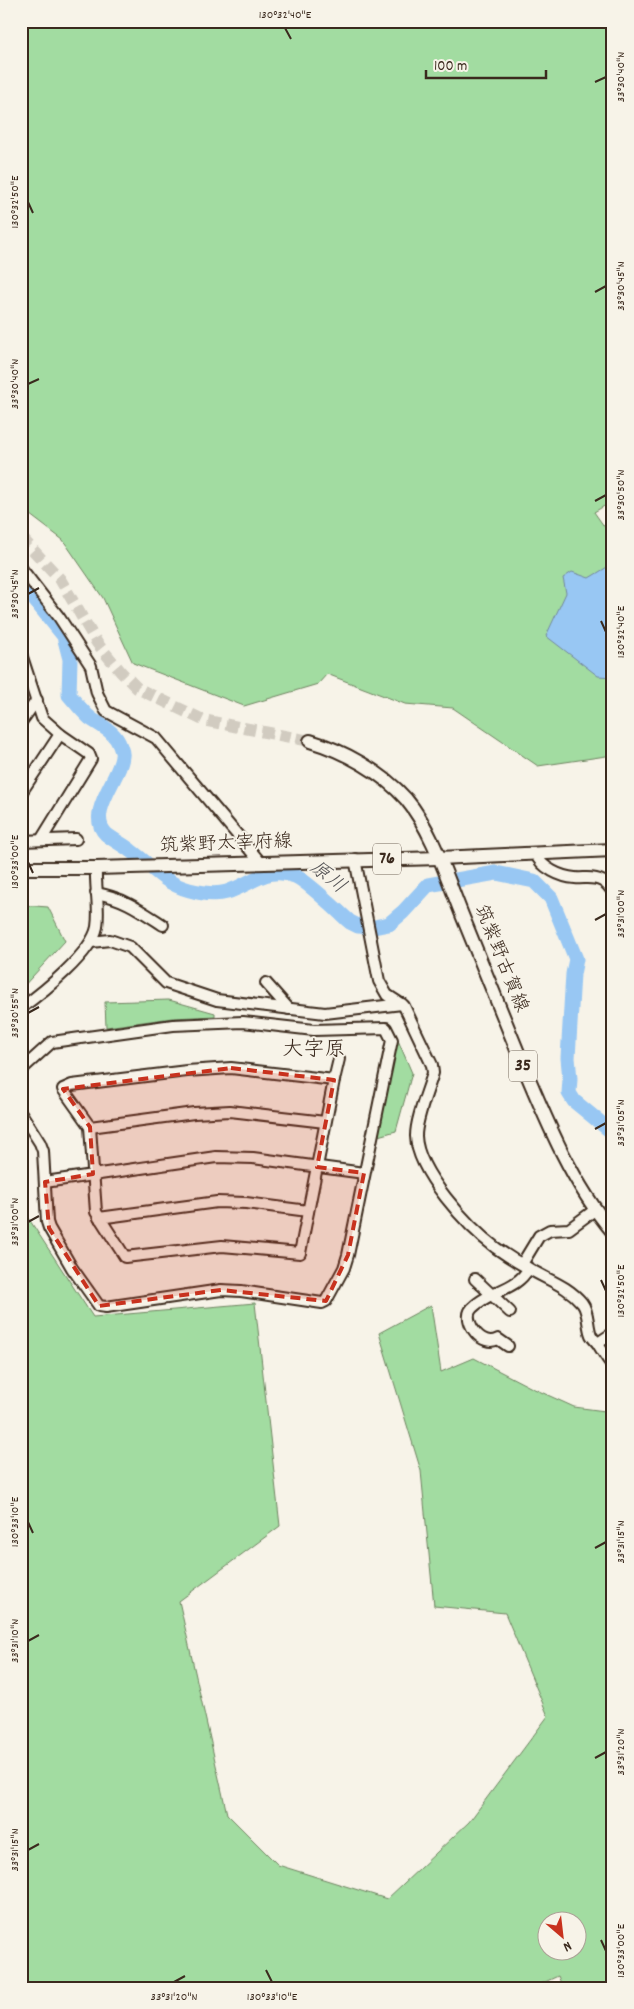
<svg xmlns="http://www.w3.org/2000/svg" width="634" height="2009" viewBox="0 0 634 2009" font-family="Dekko,'Klee One',sans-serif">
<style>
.green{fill:#a2dca1;stroke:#6e8360;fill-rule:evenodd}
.water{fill:#98c7f3;stroke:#73889e}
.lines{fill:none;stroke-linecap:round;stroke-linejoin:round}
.river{stroke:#98c7f3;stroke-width:15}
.major-tunnel{stroke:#d1cbc0;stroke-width:12;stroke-dasharray:12 6;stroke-linecap:butt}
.minor-casing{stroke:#3b2a1e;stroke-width:14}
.major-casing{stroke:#3b2a1e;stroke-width:16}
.minor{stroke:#f7f3e8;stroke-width:10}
.major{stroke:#f7f3e8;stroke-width:12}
.marked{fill:#c8321e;fill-opacity:0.2;stroke:#c8321e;stroke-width:4;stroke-dasharray:10 6;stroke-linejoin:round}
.ticks{fill:none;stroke:#3b2a1e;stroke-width:2}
.labels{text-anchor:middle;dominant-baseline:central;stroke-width:4;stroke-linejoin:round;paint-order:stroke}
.shield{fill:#f7f3e8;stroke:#73665b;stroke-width:1}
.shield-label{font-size:18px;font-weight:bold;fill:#3b2a1e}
.street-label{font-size:19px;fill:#3b2a1e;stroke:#f7f3e8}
.water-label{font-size:20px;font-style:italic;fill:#525153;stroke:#f7f3e8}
.quarter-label{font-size:21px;fill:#3b2a1e;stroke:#f7f3e8}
.neatline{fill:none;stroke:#3b2a1e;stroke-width:2}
.ticks-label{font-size:12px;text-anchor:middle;fill:#3b2a1e}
</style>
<rect width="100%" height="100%" fill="#f7f3e8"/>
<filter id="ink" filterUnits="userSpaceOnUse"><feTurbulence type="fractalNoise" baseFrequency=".02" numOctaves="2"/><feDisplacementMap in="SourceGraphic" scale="10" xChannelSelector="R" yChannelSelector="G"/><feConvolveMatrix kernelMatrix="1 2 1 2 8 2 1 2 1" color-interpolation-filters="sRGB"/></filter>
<g filter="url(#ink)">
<g class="green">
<polygon points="21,21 613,21 613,501 594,512 613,539 613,755 538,766 453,708 405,704 327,674 318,684 244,706 133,663 103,598 63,540 21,508"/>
<polygon points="21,905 48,907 65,941 21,989"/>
<polygon points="169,1000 215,1013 215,1016 172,1018 106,1027 105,1002"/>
<polygon points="397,1038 412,1073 396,1131 378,1136"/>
<path d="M21 1207 93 1317 255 1303 280 1526 179 1601 227 1814 278 1865 387 1899 469 1822 548 1716 505 1613 434 1606 421 1471 379 1333 431 1305 441 1372 474 1358 530 1387 574 1407 613 1412V1988H563L558 1976 532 1988H21ZM546 1922H576V1952H546Z"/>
</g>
<polygon class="water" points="609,566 613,568 613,677 598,676 546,636 566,593 563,578 572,572 589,578"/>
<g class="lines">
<path class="river" d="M21 583 64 636 70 659 69 695C76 703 82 711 90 718 101 726 115 731 120 746 121 749 123 753 122 756 121 777 85 813 106 834 113 840 124 845 131 851 156 869 165 886 198 892 208 894 217 895 227 892 252 884 267 865 295 876 306 880 339 912 350 922L358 926 374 927 389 924 403 912 428 885 496 873 534 881 551 898 576 959 573 974 568 1058 570 1079 569 1093 574 1101 613 1133"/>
<polyline class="major-tunnel" points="21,537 60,579 97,643 121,672 137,688 203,720 310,741"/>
<g class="minor-casing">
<g id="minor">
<polyline points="21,568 59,617 91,666 97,693 106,711 156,738 261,863"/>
<polyline points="21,654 42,718 60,734 89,754 91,759 41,840"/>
<polyline points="21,722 37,700"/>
<polyline points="21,793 60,734"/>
<polyline points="21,841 76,839"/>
<path d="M536 854C541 868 561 877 575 878 584 879 593 876 602 881 607 883 610 888 613 892"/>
<path d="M355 859 379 981 387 995 404 1006 432 1065 433 1073C428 1091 416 1118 416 1136 417 1172 468 1227 496 1248 506 1255 517 1262 528 1268 547 1280 567 1285 582 1303 589 1312 587 1325 591 1335 593 1339 596 1341 598 1344 603 1352 607 1359 613 1366"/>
<path d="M96 893C124 898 140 910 163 925"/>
<polyline points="91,942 110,940 130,947 166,983 217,1000 325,1013 402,1004"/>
<polyline points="266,983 289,1009"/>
<path d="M21 1008C43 992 92 953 97 927 100 908 95 887 96 868"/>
<polygon points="231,1068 334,1080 300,1253 222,1246 125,1257 96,1212 90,1127 63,1089 72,1085 187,1071"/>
<polyline points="21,1070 52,1042 173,1025 243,1022 314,1030 386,1028 392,1040 348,1255 344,1268 326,1301 322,1303 241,1291 221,1290 106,1307 99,1306 72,1268 49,1228 47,1222 43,1151 40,1143 21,1113"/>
<polyline points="334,1080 339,1059"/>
<polyline points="90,1127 194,1113 230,1111 325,1122"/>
<polyline points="45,1182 216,1157 253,1158 364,1173"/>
<polyline points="99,1218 217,1202 246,1203 308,1211"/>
<polyline points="522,1264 539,1236 550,1230 569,1229 596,1209"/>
<polyline points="475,1279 510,1312"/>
<polyline points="598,1343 613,1333"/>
<path d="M508 1346 498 1339C482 1348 464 1323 470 1311 472 1307 476 1305 478 1303 495 1290 518 1288 528 1269"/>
</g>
</g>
<g class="major-casing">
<g id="major">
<path d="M310 741C344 751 382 772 406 799 432 830 447 878 462 915 481 962 500 1008 519 1055 544 1115 571 1183 613 1232"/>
<polyline points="21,868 96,868 439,858 613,850"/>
</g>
</g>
<use href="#minor" class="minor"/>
<use href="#major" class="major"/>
</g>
</g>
<path class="marked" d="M231 1068 334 1080 317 1167 364 1173 348 1255 326 1301 221 1290 99 1306 49 1228 45 1182 93 1174 90 1127 63 1089Z"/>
<path class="ticks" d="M285 28 291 39M595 82 606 77M28 202 33 213M595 292 606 286M28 384 39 379M595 501 606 495M28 594 39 588M601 621 606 632M28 862 33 873M595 920 606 914M28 1013 39 1007M595 1129 606 1123M28 1222 39 1216M601 1280 606 1291M28 1522 33 1533M595 1548 606 1542M28 1641 39 1635M595 1758 606 1752M28 1850 39 1844M601 1940 606 1951M266 1970 272 1982M174 1982 185 1976"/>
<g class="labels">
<g class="shield">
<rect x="373" y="843.5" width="28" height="31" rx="4"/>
<rect x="509" y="1050.5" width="28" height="31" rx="4"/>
</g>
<g class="shield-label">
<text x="387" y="859">76</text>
<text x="523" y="1066">35</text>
</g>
<g class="street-label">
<text transform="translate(226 845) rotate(-2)">筑紫野太宰府線</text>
<text transform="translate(500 959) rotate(68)">筑紫野古賀線</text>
</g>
<g class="water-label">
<text transform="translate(327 878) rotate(38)">原川</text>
</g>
<g class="quarter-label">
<text x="314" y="1051">大字原</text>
</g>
</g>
<rect width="634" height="2009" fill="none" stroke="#f7f3e8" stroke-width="55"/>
<g transform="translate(562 1936) rotate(152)"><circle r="24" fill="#f7f3e8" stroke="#aca397"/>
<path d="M0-4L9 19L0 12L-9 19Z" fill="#c8321e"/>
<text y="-8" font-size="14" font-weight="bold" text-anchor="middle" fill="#3b2a1e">N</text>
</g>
<path d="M426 70v8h120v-8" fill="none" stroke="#3b2a1e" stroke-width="2.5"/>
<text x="434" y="70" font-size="15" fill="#3b2a1e" stroke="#f7f3e8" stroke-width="4" paint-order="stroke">100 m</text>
<rect x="28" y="28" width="578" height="1954" class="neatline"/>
<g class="ticks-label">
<text x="285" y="18">130°32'40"E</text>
<text transform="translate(620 77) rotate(-90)" y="4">33°30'40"N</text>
<text transform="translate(14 202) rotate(-90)" y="4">130°32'50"E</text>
<text transform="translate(620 286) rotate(-90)" y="4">33°30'45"N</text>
<text transform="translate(14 384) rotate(-90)" y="4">33°30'40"N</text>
<text transform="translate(620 495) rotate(-90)" y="4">33°30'50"N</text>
<text transform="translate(14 594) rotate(-90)" y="4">33°30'45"N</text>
<text transform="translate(620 632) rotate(-90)" y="4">130°32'40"E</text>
<text transform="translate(14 862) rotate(-90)" y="4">130°33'00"E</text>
<text transform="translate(620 914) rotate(-90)" y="4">33°31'00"N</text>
<text transform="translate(14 1013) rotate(-90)" y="4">33°30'55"N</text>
<text transform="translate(620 1123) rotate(-90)" y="4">33°31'05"N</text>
<text transform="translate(14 1222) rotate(-90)" y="4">33°31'00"N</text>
<text transform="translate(620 1291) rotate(-90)" y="4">130°32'50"E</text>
<text transform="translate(14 1522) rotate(-90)" y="4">130°33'10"E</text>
<text transform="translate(620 1542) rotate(-90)" y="4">33°31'15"N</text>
<text transform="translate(14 1641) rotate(-90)" y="4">33°31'10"N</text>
<text transform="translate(620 1752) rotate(-90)" y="4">33°31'20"N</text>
<text transform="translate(14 1850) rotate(-90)" y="4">33°31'15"N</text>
<text transform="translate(620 1951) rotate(-90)" y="4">130°33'00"E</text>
<text x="174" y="2000">33°31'20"N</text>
<text x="272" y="2000">130°33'10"E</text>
</g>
</svg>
